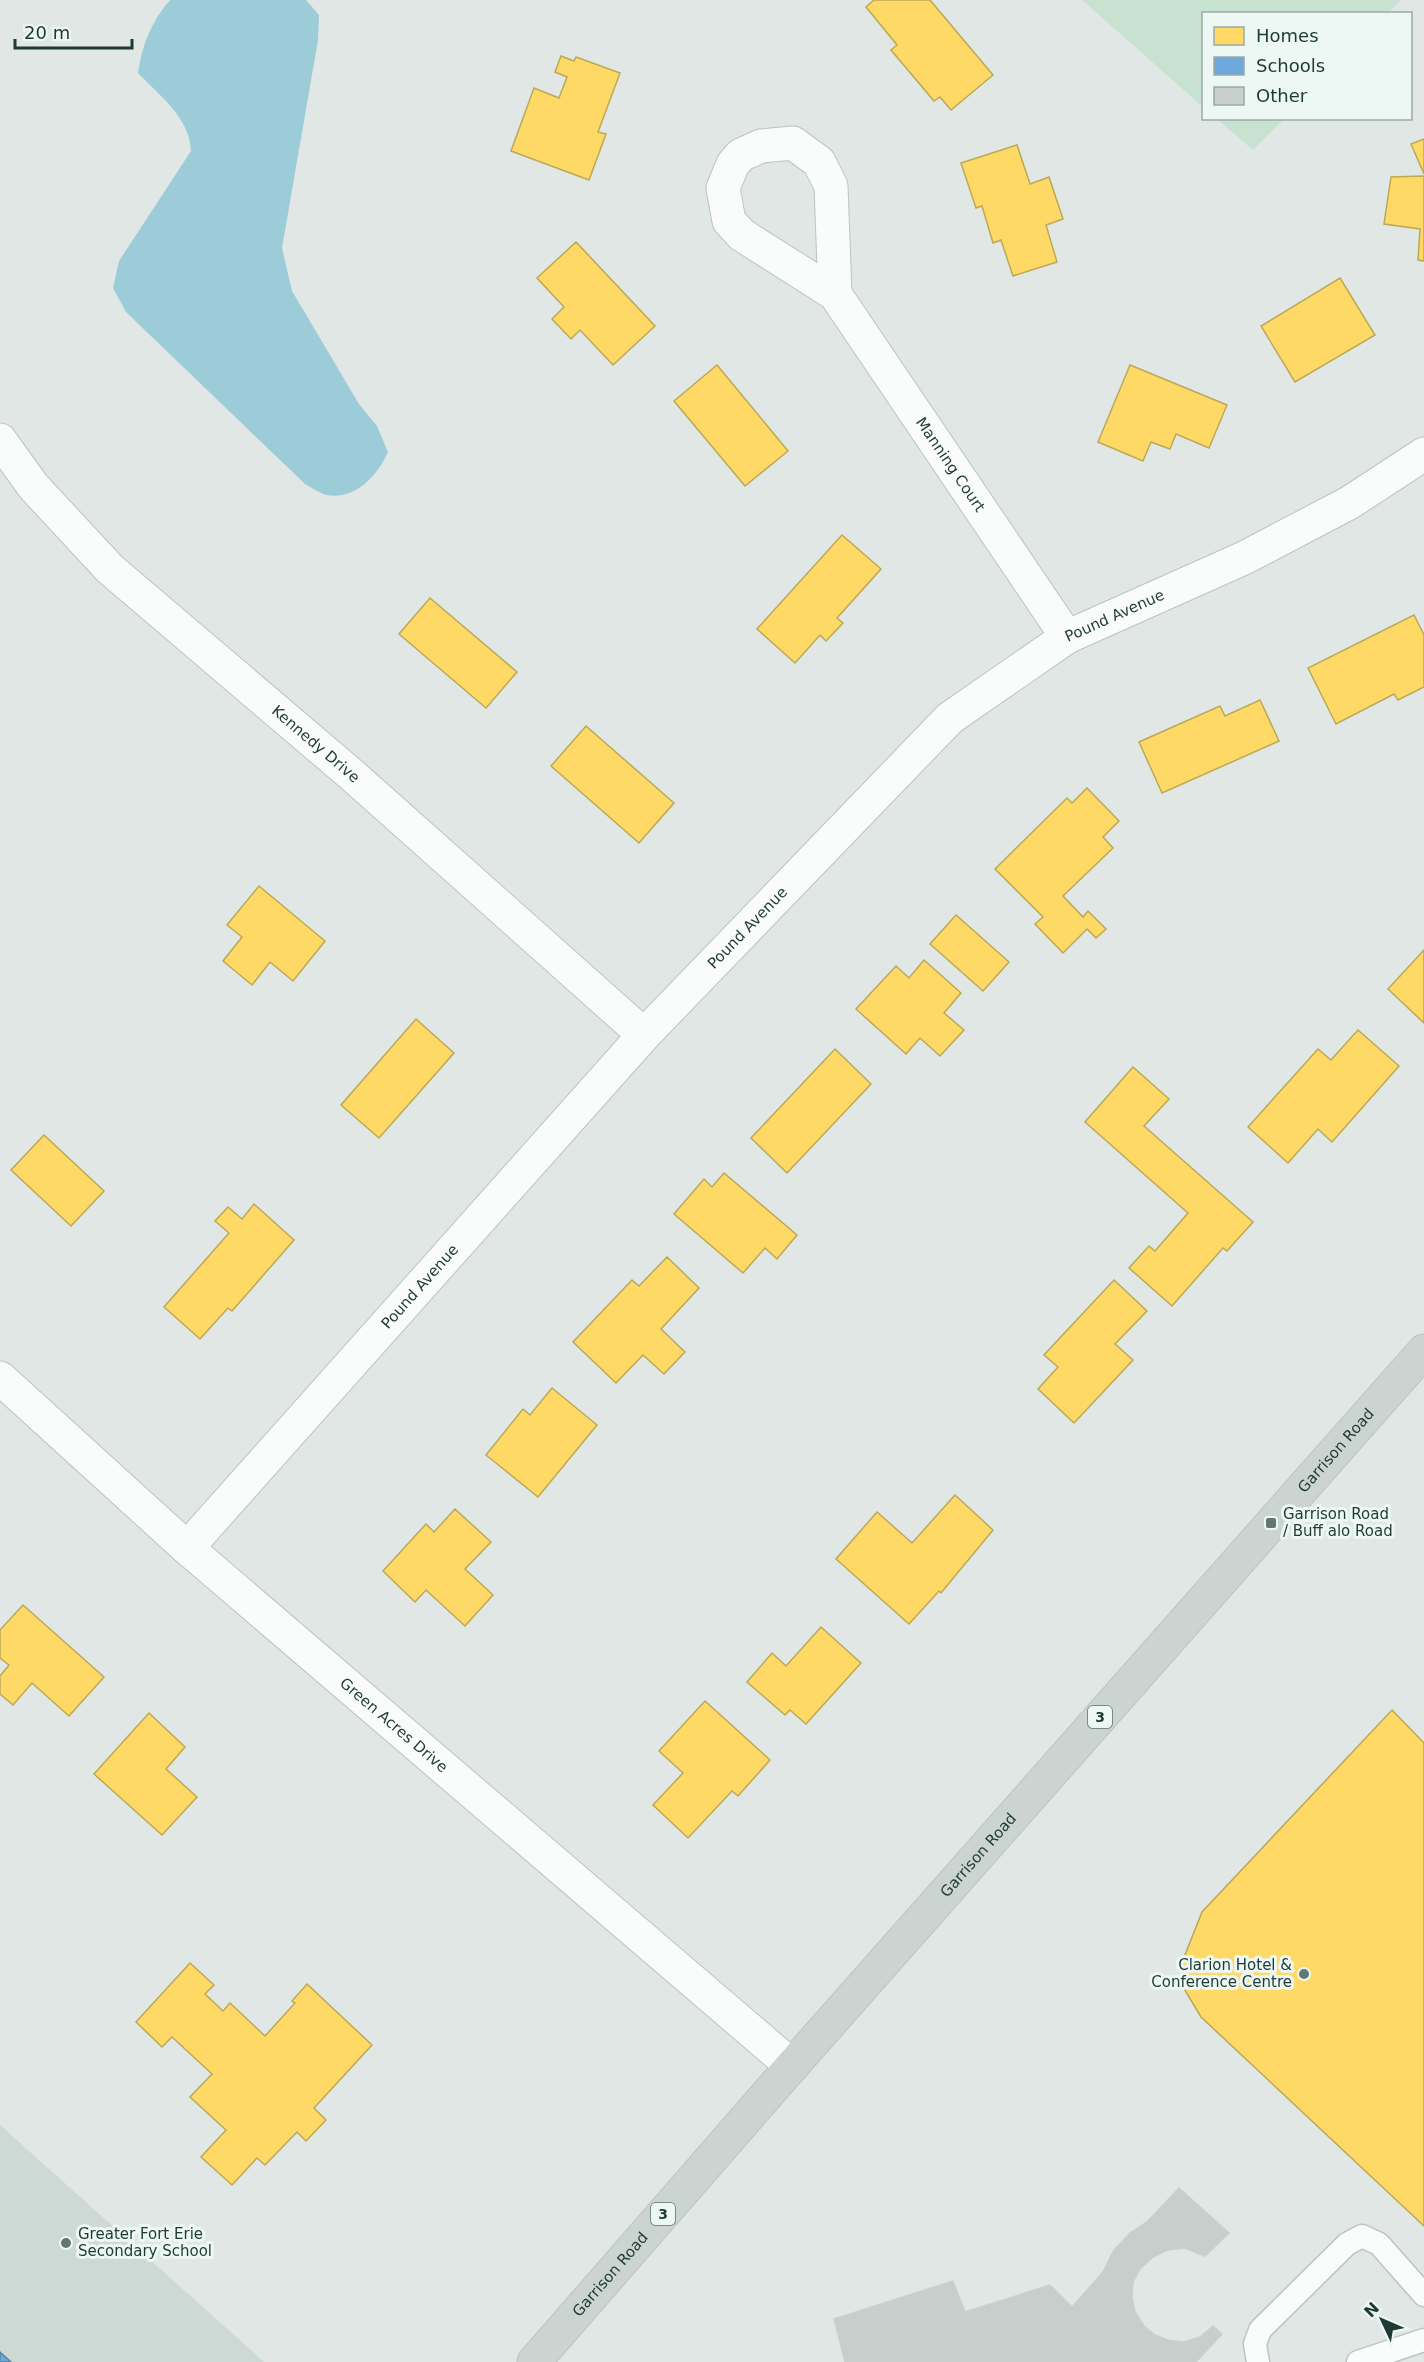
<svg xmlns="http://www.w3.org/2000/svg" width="1424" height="2362" viewBox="0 0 1424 2362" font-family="'DejaVu Sans',sans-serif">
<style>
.built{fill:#cdd9d4}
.green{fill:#c8e2d1}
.water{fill:#9dccd9}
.homes{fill:#ffd966;stroke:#bca957;stroke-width:1.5}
.schools{fill:#6fa8dc;stroke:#5787aa;stroke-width:1.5}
.building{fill:#c7cecc;stroke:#c9d0cd;stroke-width:1.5}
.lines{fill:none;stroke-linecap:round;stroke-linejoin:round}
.service-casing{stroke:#bdc4c1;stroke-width:25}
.minor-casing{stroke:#bdc4c1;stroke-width:35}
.primary-casing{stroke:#bac4c2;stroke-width:35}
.service{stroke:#fafbfb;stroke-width:22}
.minor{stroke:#fafbfb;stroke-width:33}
.primary{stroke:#ccd4d2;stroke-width:33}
.poi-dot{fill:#627772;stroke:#edf7f3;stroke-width:2}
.labels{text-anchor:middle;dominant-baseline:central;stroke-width:6;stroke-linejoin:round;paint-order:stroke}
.shield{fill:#edf7f3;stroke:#5c736e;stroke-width:1.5}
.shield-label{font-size:14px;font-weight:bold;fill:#1e3a35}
.street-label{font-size:15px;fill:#1e3a35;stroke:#edf7f3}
.poi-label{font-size:15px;fill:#1e3a35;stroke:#edf7f3;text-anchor:start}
</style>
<rect width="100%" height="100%" fill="#e0e7e4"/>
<polygon class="built" points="0,2125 264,2362 0,2362"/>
<g class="green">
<polygon points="1082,0 1401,0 1388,13 1204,14 1203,107"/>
<polygon points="1217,119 1284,119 1253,150"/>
</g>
<path class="water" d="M170 0H306L319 15 318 40 282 248 292 291 359 404 377 426 388 452C377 476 356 500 326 495 319 493 311 487 305 484L126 312 113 288 119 261 191 151C190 118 160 96 138 73 142 45 151 22 170 0Z"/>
<g class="homes">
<polygon points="874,0 930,0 993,75 951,110 940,97 934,101 891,50 897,45 866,7"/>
<polygon points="561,56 574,61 576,57 620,73 598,132 606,134 589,180 511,151 534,88 559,98 567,77 555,72"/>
<polygon points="1424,139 1424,174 1411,144"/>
<polygon points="1017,145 1030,184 1049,177 1063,219 1046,225 1057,262 1013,276 1001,240 993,243 982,206 976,208 961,163"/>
<polygon points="1424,176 1424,261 1418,260 1420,229 1384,224 1391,177"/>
<polygon points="576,242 655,326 613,365 580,330 571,339 552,319 564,307 537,278"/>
<polygon points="1340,278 1375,335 1295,382 1261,326"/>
<polygon points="717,365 788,451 745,486 674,401"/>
<polygon points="1130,365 1227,405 1209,448 1176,434 1170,449 1151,442 1143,461 1098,442"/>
<polygon points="842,535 881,569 837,618 843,623 826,641 820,635 795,663 757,629"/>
<polygon points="430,598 517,672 486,708 399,634"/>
<polygon points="1414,615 1424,635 1424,687 1398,700 1394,694 1336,724 1308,668"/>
<polygon points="1260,700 1279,741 1162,793 1139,742 1220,706 1225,716"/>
<polygon points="586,726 674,803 639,843 551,766"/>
<polygon points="1087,788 1119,821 1103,837 1113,848 1063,896 1083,917 1088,911 1106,929 1096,938 1087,929 1063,953 1035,924 1043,917 995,869 1067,798 1072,803"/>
<polygon points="259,886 325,941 293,981 270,962 252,985 223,961 242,937 227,925"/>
<polygon points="956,915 1009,962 983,991 930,944"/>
<polygon points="1424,950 1424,1023 1388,989"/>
<polygon points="924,960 961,993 944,1013 964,1030 940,1056 920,1038 906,1054 856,1009 896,966 909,978"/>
<polygon points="416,1019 454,1053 379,1138 341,1105"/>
<polygon points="1358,1030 1399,1066 1332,1142 1318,1129 1288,1163 1248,1127 1318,1049 1331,1060"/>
<polygon points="835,1049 871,1084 787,1173 751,1138"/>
<polygon points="1133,1067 1169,1099 1144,1126 1253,1222 1227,1251 1223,1248 1172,1306 1129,1268 1149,1246 1155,1251 1188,1213 1085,1122"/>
<polygon points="44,1135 104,1191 71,1226 11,1170"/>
<polygon points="724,1173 797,1235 777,1259 765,1248 743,1273 674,1214 704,1179 712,1187"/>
<polygon points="254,1204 294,1240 232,1311 228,1308 200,1339 164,1307 229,1233 215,1221 228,1207 242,1219"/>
<polygon points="667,1257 699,1288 661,1329 685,1352 664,1374 643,1355 616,1383 573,1342 632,1280 639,1286"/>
<polygon points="1114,1280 1147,1311 1115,1344 1133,1360 1074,1423 1038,1389 1058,1367 1044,1355"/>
<polygon points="552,1388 597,1425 538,1497 486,1455 523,1409 530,1415"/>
<polygon points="955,1495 993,1530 941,1593 939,1591 909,1624 836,1559 877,1512 912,1543"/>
<polygon points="455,1509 491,1542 465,1569 493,1595 465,1626 426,1590 415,1602 383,1571 426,1524 434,1532"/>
<polygon points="23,1605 104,1677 69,1716 32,1683 13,1705 0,1694 0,1676 9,1665 0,1658 0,1630"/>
<polygon points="821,1627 861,1663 806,1724 790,1710 785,1715 747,1682 772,1653 786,1666"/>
<polygon points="705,1701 770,1760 738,1796 732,1791 688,1838 653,1805 683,1773 659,1751"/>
<polygon points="1392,1710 1424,1743 1424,2226 1201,2017 1183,1987 1183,1960 1202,1912"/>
<polygon points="149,1713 185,1747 166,1769 197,1797 162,1835 94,1774"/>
<polygon points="190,1963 214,1985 205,1994 223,2011 230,2003 265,2036 295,2003 292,2001 307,1984 372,2045 314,2108 326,2120 306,2141 297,2132 265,2165 257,2158 232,2185 201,2157 226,2130 190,2097 212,2074 172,2037 162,2047 136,2022"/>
</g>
<polygon class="schools" points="0,2352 11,2362 0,2362"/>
<polygon class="building" points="1179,2188 1229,2233 1205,2256 1185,2248 1167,2250 1153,2257 1140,2269 1133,2282 1132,2297 1135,2312 1144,2326 1155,2335 1168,2340 1184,2342 1200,2337 1213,2326 1222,2334 1196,2362 845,2362 834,2319 953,2281 965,2312 1050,2285 1072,2307 1103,2272 1114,2250 1130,2233 1147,2222"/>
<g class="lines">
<g class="service-casing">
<g id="service">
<polyline points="1258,2362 1255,2344 1260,2330 1347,2244 1362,2236 1379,2244 1424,2295"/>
<polyline points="1358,2362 1424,2340"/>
</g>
</g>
<g class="minor-casing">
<g id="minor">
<path id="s1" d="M835 294 742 235 729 221 723 188 733 164 741 155 761 146 793 143 819 162 831 186 835 294 1067 637"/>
<path id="s2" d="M0 440 33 486 110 569 352 775 644 1035"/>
<path id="s3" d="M0 1378 187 1548 792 2066"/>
<path id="s4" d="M187 1548 644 1035 950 718 1067 637 1244 558 1349 503 1424 454"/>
</g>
</g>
<g class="primary-casing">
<g id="primary">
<path id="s5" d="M534 2362 792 2066 1424 1351"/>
</g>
</g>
<use href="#service" class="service"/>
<use href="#minor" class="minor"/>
<use href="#primary" class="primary"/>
</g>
<g class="poi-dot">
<rect x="1265" y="1517" width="12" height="12" rx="3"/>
<circle cx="1304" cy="1974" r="6"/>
<circle cx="66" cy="2243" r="6"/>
</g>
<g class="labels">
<g class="shield">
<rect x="1088" y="1706" width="24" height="22" rx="4.5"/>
<rect x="651" y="2203" width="24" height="22" rx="4.5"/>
</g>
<g class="shield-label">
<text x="1100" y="1717">3</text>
<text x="663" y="2214">3</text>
</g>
<g class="street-label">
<text stroke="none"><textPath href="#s1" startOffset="628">Manning Court</textPath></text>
<text stroke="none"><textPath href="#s4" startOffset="1322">Pound Avenue</textPath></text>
<text stroke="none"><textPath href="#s2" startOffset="440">Kennedy Drive</textPath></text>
<text stroke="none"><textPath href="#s4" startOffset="836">Pound Avenue</textPath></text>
<text stroke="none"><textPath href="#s4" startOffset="350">Pound Avenue</textPath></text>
<text stroke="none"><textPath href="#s5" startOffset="1214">Garrison Road</textPath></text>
<text stroke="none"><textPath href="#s3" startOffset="525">Green Acres Drive</textPath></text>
<text stroke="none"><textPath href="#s5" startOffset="674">Garrison Road</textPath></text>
<text stroke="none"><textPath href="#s5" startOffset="116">Garrison Road</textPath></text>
</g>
<g class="poi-label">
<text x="1283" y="1514">Garrison Road<tspan x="1283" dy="17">/ Buff alo Road</tspan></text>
<text x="1292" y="1965" text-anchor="end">Clarion Hotel &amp;<tspan x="1292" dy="17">Conference Centre</tspan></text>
<text x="78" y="2234">Greater Fort Erie<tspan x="78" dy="17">Secondary School</tspan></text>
</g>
</g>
<rect x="1202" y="12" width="210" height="108" fill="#edf7f3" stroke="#9aaba7" stroke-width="1.5"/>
<rect x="1214" y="27" width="30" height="18" fill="#ffd966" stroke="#9aaba7" stroke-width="1.5"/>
<text x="1256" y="42" font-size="18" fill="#1e3a35">Homes</text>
<rect x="1214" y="57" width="30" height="18" fill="#6fa8dc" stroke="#9aaba7" stroke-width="1.5"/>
<text x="1256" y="72" font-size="18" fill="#1e3a35">Schools</text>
<rect x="1214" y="87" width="30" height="18" fill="#c7cecc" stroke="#9aaba7" stroke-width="1.5"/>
<text x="1256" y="102" font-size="18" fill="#1e3a35">Other</text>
<g transform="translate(1382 2320) rotate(314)" stroke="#edf7f3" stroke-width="4.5" paint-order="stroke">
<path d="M0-4.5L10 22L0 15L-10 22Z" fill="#1e3a35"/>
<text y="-9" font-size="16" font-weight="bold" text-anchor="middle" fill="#1e3a35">N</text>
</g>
<path d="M15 39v9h117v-9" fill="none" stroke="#1e3a35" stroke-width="3"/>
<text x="24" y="39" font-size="18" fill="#1e3a35" stroke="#edf7f3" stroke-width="4.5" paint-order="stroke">20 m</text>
</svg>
